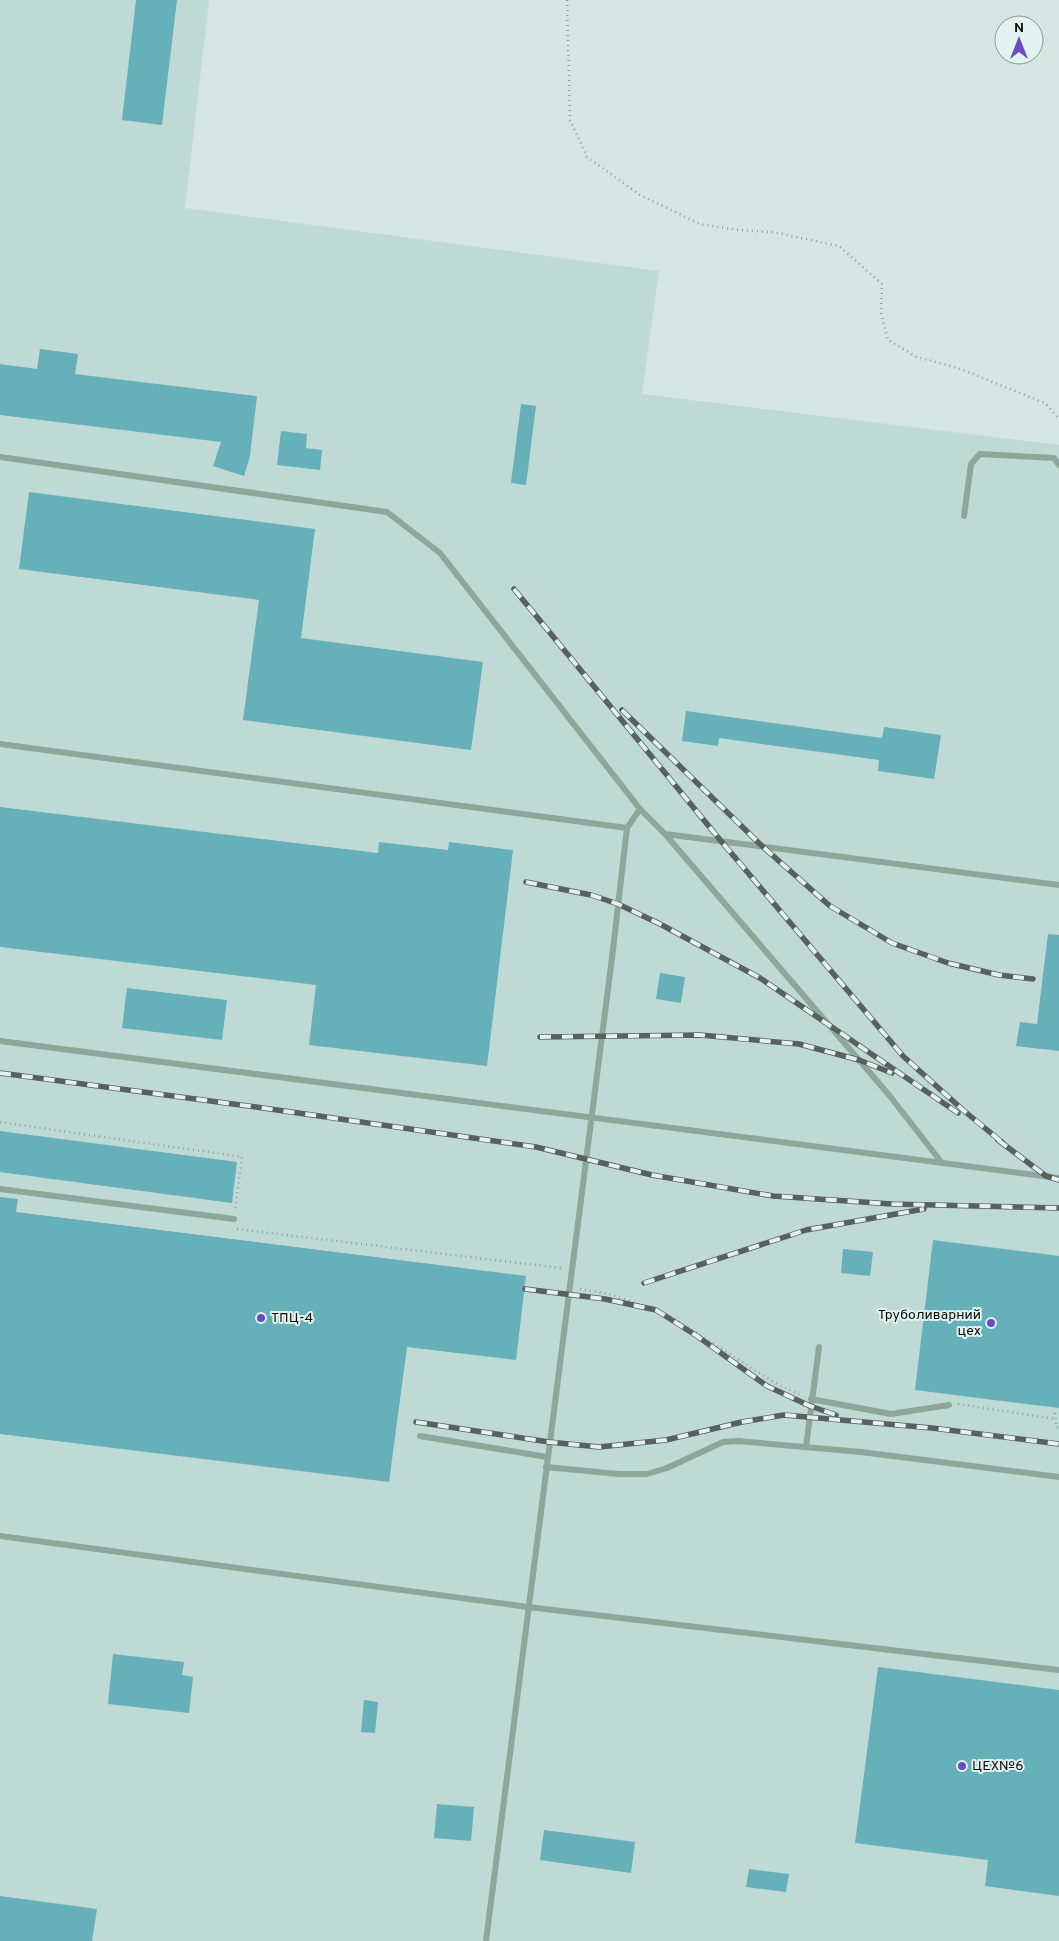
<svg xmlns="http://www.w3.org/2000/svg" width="1059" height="1941" viewBox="0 0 1059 1941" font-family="Overpass,sans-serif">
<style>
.built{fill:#bfd9d4}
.building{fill:#66b1b9}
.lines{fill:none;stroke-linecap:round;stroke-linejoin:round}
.path{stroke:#929f9d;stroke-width:2.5;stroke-dasharray:1 4;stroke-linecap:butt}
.lane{stroke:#8fa79a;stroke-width:6}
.rail-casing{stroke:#58615f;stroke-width:5.5}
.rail{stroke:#e1f2ef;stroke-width:4;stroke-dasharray:11;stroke-linecap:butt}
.poi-dot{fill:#694bc4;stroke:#e1f2ef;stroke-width:2}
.labels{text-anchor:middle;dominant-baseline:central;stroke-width:4;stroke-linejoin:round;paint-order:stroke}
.poi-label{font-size:14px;fill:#080d0c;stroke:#e1f2ef;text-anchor:start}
</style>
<rect width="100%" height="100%" fill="#d4e5e2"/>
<polygon class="built" points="0,0 209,0 185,208 659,271 642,394 1059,445 1059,1941 0,1941"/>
<g class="building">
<polygon points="136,0 177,0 162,125 122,120"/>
<polygon points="40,349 78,354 75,374 257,396 250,456 244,476 213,466 221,442 0,415 0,364 37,369"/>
<polygon points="521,404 536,406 526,485 511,483"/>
<polygon points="281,431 307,434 306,448 322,450 320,470 277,465"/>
<polygon points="29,492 315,529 301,638 483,662 471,750 243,720 259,600 19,569"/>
<polygon points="686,711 882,738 884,727 941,735 934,779 878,771 879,760 719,738 718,746 682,741"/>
<polygon points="0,807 378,853 379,842 448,850 449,842 513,850 487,1066 309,1045 316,985 0,947"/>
<polygon points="1048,934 1059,935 1059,1051 1016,1046 1020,1022 1037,1024"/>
<polygon points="660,973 685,977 681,1003 656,999"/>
<polygon points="127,988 227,1000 222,1040 122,1028"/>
<polygon points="0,1131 237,1162 232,1203 0,1172"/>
<polygon points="0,1197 18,1199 16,1212 526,1276 516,1360 407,1347 389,1482 0,1434"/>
<polygon points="933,1240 1059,1256 1059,1408 915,1390"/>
<polygon points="843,1249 873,1252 870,1276 841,1273"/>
<polygon points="113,1654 184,1662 182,1675 193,1677 189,1713 108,1704"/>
<polygon points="878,1667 1059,1690 1059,1896 985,1886 988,1860 855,1843"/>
<polygon points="364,1700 378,1702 375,1733 361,1732"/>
<polygon points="437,1804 474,1807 471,1841 434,1838"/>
<polygon points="544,1830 635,1842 631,1873 540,1860"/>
<polygon points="749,1869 789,1874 786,1892 746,1887"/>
<polygon points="0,1896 97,1909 92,1941 0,1941"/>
</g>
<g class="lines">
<g class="path">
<polyline points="567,0 570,120 587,157 640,195 700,224 738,230 773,232 839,246 882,284 881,313 888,340 917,357 958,368 1045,403 1059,419"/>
<polyline points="0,1122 242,1157 235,1210"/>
<polyline points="237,1229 561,1268"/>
<polyline points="580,1289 609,1294 665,1313 775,1383 803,1396"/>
<polyline points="958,1404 1055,1419"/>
<polyline points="1055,1413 1056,1427 1059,1428"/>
</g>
<g class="lane">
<polyline points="0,457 387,512 440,553 640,809 665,834 889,1095 942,1163"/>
<polyline points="964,516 971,464 980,454 1054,458 1059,465"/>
<polyline points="0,744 627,828"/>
<polyline points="665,834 1059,885"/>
<polyline points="0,1041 1059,1178"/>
<polyline points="0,1189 234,1219"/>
<polyline points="811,1399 891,1414 949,1405"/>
<polyline points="420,1436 547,1457"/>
<polyline points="806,1447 819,1347"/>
<polyline points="546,1467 618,1474 647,1474 667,1468 723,1442 738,1441 861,1452 1059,1477"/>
<polyline points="0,1536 528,1607 1059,1670"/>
<polyline points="486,1941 612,958 627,828 640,809"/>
</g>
<g class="rail-casing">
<g id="rail">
<polyline points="514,589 721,841 903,1056 963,1110 1003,1143"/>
<polyline points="622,710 762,846 830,906 892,943 948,963 999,975 1033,979"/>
<polyline points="526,882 591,895 618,904 660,924 760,978 958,1113"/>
<polyline points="540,1037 700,1035 799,1044 859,1060 892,1073"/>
<polyline points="0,1073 256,1107 536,1147 652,1175 773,1196 892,1204 1059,1208"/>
<polyline points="998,1140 1046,1176 1059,1180"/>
<polyline points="644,1283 806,1230 924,1209"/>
<polyline points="525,1289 605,1299 656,1310 697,1336 767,1386 810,1406 836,1415"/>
<polyline points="416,1422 549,1442 599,1447 666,1440 742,1422 784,1415 932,1428 1059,1444"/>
</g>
</g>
<use href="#rail" class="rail"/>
</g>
<g class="poi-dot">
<circle cx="261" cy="1318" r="5"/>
<circle cx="991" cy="1323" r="5"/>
<circle cx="962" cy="1766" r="5"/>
</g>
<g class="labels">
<g class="poi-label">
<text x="981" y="1315" text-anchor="end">Труболиварний<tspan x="981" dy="16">цех</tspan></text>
<text x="271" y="1318">ТПЦ-4</text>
<text x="972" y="1766">ЦЕХ№6</text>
</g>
</g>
<g transform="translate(1019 40)"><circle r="24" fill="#e1f2ef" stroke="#8a9694"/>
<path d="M0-4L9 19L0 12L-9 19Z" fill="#694bc4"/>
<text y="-8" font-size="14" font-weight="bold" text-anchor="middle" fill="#080d0c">N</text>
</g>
</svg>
